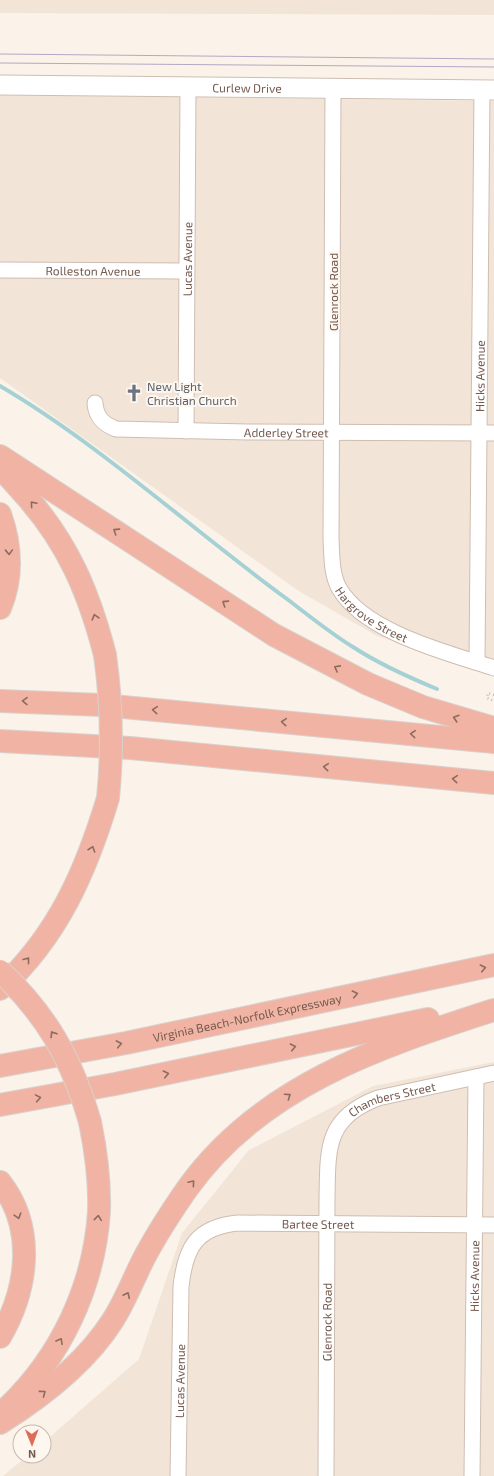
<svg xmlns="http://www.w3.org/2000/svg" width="494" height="1476" viewBox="0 0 494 1476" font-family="'Exo 2',sans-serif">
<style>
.residential{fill:#f2e5d8}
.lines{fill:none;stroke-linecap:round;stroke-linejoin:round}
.stream{stroke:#a5d1d5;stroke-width:4}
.minor-casing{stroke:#cfbdb2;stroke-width:17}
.tertiary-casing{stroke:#cfbdb2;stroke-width:21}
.motorway-casing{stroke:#d8d1cd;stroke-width:24}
.path{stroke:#d4b5a5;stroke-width:2.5;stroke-dasharray:1 3;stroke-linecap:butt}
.minor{stroke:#fff;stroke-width:15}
.tertiary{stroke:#fff;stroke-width:19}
.motorway{stroke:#f1b4a4;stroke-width:22}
.tram{stroke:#b6a7c5;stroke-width:1}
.motorway-bridge-casing{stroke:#d8d1cd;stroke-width:24;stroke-linecap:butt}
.motorway-bridge{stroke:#f1b4a4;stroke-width:22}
.oneway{stroke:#8d6b5f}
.labels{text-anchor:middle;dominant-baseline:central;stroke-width:4;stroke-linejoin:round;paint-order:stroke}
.street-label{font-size:12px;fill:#74594e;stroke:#fef7ef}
.worship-label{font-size:12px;fill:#5b616d;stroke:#fef7ef;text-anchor:start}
</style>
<rect width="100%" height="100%" fill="#fbf3e9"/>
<g class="residential">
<polygon points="0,0 494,0 494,15 0,13"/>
<polygon points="0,95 494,101 494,673 377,636 297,590 0,378"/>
<polygon points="494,1062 494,1476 3,1476 27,1456 44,1456 44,1442 139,1359 182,1233 249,1150 373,1086"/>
</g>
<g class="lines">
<path class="stream" d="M0 386C102 446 191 529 287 599 308 615 330 633 353 647 379 664 408 677 437 689"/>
<g class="minor-casing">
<g id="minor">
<path id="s1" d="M333 88 331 539C332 555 331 573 339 588 364 632 448 653 494 668"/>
<path id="s2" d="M0 270 186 271"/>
<path id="s3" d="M95 403C96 417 103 424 116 429L248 432 494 433"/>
<path id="s4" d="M186 431 188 86"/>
<path id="s5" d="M477 662 482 90"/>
<path id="s6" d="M178 1476 181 1287C185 1248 196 1227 238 1223L494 1225"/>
<path id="s7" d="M326 1476 327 1198C328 1149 325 1118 378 1098L494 1073"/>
<path id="s8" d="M472 1476 476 1077"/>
</g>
</g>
<g class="tertiary-casing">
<g id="tertiary">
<path id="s9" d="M0 85 494 90"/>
</g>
</g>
<g class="motorway-casing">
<g id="motorway">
<polyline points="0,456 274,635 368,684 423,707 494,728"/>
<path d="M0 468C9 476 17 486 25 495 68 543 89 593 105 655"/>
<path d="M0 514C11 545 13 577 0 608"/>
<polyline points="0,701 102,705 494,742"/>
<polyline points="0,741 130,748 494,783"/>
<path d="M0 989C58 936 86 871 108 798"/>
<path id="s10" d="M0 1066 126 1043 494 965"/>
<polyline points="0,1105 115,1084 428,1019"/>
<path d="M0 1182C36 1228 28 1289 0 1337"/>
<path d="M7 1408C61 1357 94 1286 99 1212 100 1182 96 1151 90 1122"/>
<path d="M0 1423C43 1396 86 1363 113 1320 125 1301 133 1280 143 1260 156 1235 171 1212 187 1189 260 1086 379 1047 494 1010"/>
</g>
</g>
<polyline class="path" points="494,695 488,693 487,698 494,701"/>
<use href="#minor" class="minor"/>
<use href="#tertiary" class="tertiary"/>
<use href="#motorway" class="motorway"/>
<g class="tram">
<polyline points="0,54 494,59"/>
<polyline points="0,63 494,67"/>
</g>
<g class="motorway-bridge-casing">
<g id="motorway-bridge">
<path d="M105 655C112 705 113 748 108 798"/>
<path d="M0 971C47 1015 72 1060 90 1122"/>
</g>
</g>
<use href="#motorway-bridge" class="motorway-bridge"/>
</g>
<defs><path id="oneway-chevron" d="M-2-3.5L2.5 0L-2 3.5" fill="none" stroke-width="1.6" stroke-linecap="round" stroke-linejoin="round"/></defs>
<g class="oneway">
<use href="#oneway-chevron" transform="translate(33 504) rotate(-131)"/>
<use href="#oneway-chevron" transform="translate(116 531) rotate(-147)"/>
<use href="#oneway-chevron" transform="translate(9 552) rotate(88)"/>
<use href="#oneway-chevron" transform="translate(225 603) rotate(-147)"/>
<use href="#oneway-chevron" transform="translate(95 617) rotate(-106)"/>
<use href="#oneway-chevron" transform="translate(337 668) rotate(-152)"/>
<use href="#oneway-chevron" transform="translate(25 701) rotate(-179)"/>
<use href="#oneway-chevron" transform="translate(155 710) rotate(-175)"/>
<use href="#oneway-chevron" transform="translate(456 718) rotate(-162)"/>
<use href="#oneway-chevron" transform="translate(284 722) rotate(-175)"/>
<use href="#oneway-chevron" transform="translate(413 734) rotate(-175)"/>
<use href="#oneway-chevron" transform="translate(326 767) rotate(-175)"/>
<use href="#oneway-chevron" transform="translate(455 779) rotate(-175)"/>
<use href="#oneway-chevron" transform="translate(92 849) rotate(-71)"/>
<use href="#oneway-chevron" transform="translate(27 960) rotate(-52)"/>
<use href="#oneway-chevron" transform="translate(483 968) rotate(-12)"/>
<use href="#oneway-chevron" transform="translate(355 994) rotate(-12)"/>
<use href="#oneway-chevron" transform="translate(53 1034) rotate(-122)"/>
<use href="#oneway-chevron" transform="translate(119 1044) rotate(-11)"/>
<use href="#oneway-chevron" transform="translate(293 1047) rotate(-12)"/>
<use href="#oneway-chevron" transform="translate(166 1074) rotate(-12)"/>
<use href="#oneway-chevron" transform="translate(288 1096) rotate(-34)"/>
<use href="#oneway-chevron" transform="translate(38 1098) rotate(-10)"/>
<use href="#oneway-chevron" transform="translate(192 1183) rotate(-50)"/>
<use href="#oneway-chevron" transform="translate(18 1216) rotate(73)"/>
<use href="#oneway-chevron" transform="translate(98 1218) rotate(-84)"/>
<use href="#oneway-chevron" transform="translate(127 1295) rotate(-64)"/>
<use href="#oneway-chevron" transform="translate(60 1341) rotate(-61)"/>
<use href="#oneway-chevron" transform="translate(43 1393) rotate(-37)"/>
</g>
<defs>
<g id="church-bare" transform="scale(1.38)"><path d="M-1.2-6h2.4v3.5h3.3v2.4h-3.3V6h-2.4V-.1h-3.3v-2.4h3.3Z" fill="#6b7280" stroke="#fef7ef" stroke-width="2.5" paint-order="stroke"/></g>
</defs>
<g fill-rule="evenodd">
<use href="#church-bare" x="134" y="393"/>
</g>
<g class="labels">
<g class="street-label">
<text stroke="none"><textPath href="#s9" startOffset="247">Curlew Drive</textPath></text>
<text stroke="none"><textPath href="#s4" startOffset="172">Lucas Avenue</textPath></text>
<text stroke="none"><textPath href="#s2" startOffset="93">Rolleston Avenue</textPath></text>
<text transform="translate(333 292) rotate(-90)">Glenrock Road</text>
<text stroke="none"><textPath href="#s5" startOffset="286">Hicks Avenue</textPath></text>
<text stroke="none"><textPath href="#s3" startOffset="206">Adderley Street</textPath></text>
<text stroke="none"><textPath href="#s1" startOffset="544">Hargrove Street</textPath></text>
<text stroke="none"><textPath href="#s10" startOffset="252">Virginia Beach-Norfolk Expressway</textPath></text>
<text stroke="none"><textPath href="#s7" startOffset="414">Chambers Street</textPath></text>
<text stroke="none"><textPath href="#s6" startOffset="365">Bartee Street</textPath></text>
<text stroke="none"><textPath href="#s8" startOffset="200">Hicks Avenue</textPath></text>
<text stroke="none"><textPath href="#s7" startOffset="154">Glenrock Road</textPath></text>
<text stroke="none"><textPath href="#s6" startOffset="95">Lucas Avenue</textPath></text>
</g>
<g class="worship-label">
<text x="147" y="386">New Light<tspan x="147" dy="14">Christian Church</tspan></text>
</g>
</g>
<g transform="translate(32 1444) rotate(179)"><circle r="19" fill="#fef7ef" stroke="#c7b8af"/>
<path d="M0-3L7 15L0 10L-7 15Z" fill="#dc6d57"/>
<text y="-6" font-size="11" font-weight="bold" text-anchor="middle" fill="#74594e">N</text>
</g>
</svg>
